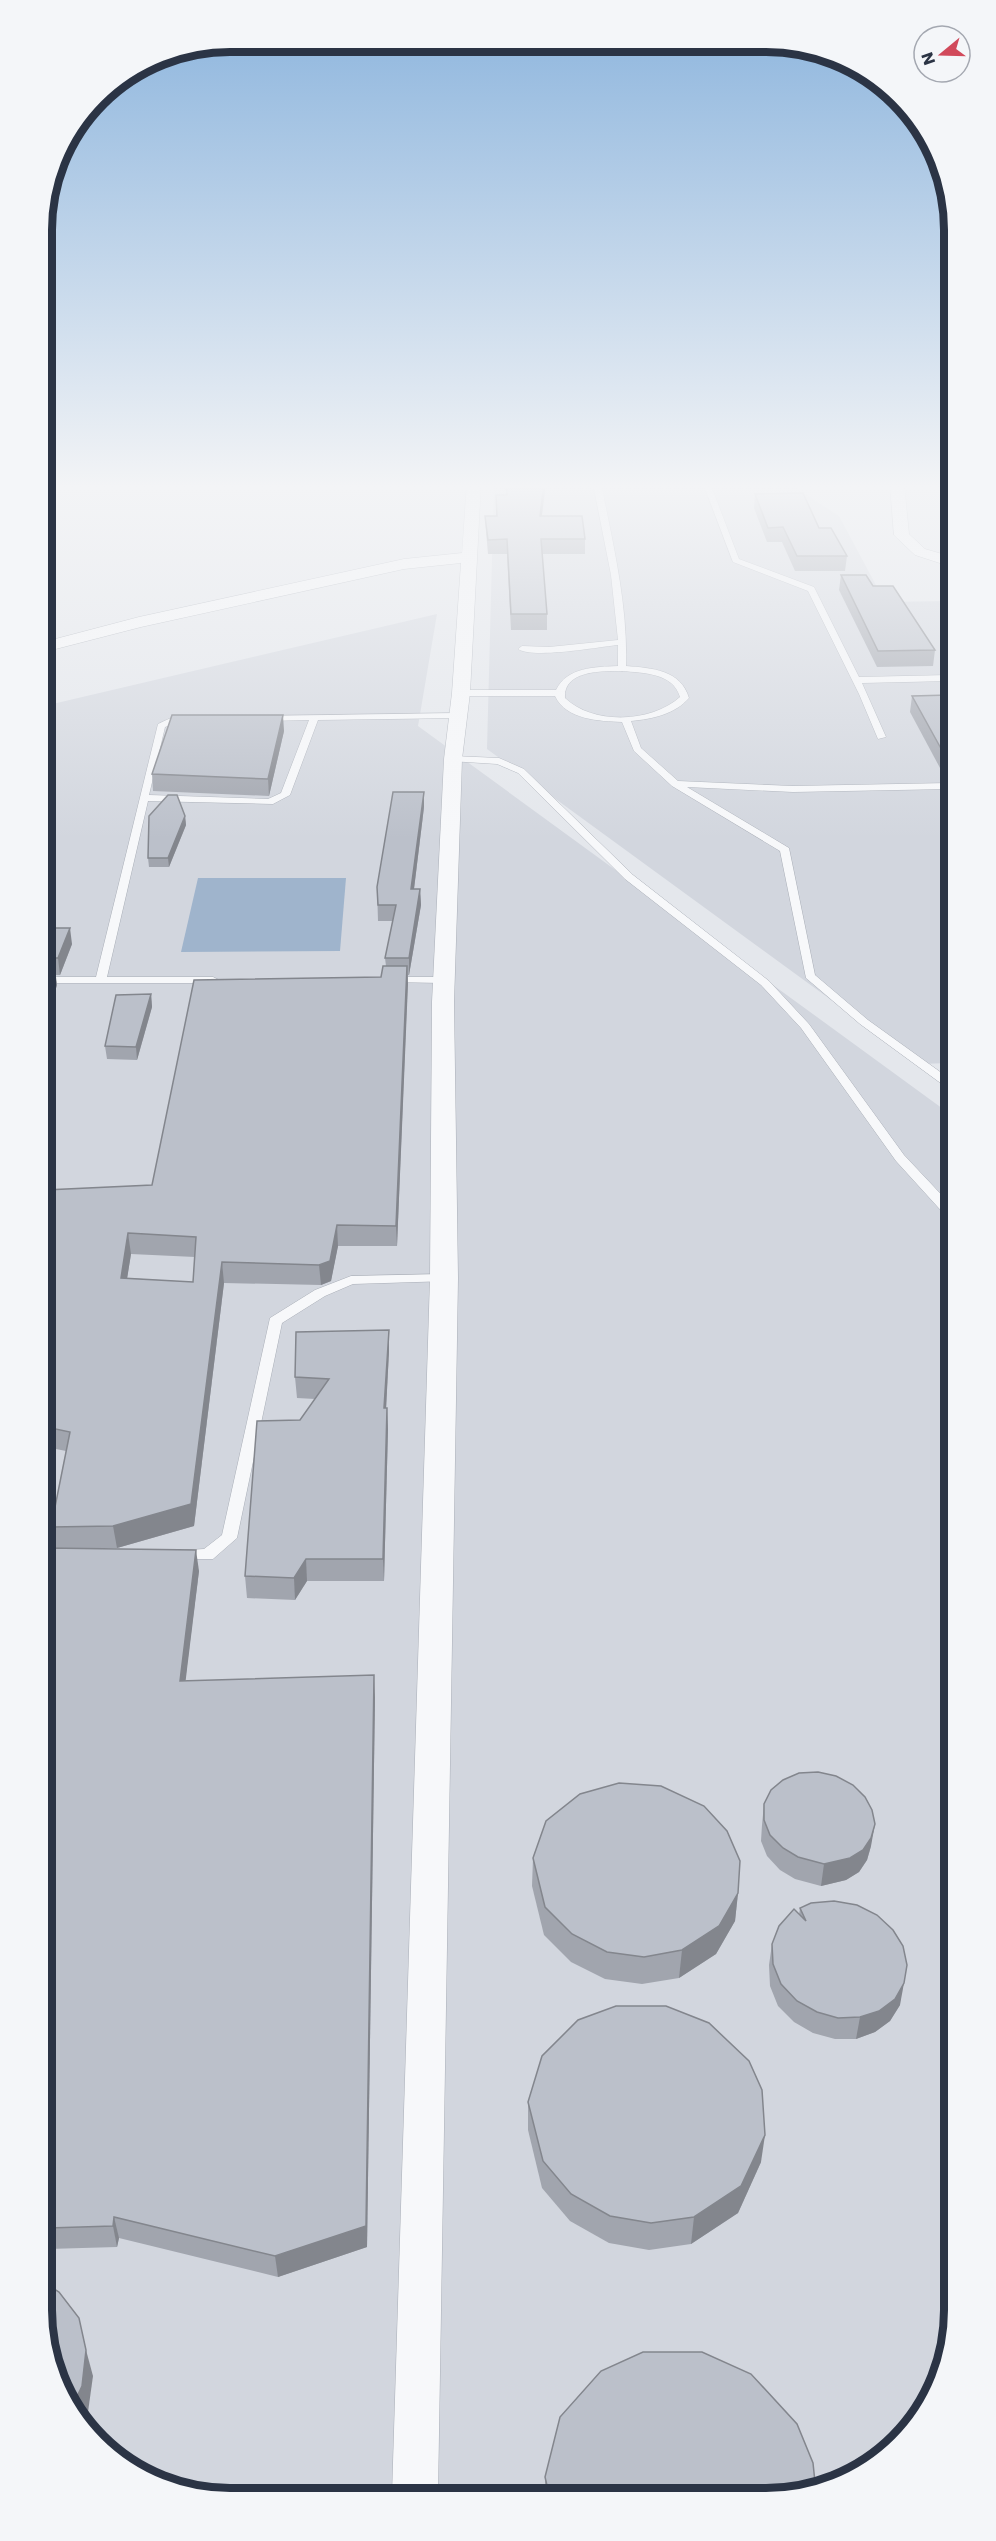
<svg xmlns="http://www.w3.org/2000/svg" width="996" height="2541" viewBox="0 0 996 2541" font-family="Poppins,sans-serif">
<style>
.built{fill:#d2d6de}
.water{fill:#9fb4cc}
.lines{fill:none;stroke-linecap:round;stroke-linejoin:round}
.lane-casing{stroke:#a9aeb7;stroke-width:1}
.street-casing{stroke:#a9aeb7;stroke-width:1}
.lane{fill:#f7f8fa;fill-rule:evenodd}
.street{fill:#f7f8fa;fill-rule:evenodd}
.wall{fill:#a1a5ae;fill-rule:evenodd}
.shaded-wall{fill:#83868d}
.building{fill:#bbc0ca;stroke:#83868d;stroke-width:1.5;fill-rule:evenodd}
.rim{fill:none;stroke:#2b3445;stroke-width:8}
</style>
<rect width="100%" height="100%" fill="#e4e7ec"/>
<g class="built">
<polygon points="494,483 788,483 839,516 885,602 949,601 950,1063 919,1064 487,749"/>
<polygon points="437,614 418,726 950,1114 954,2322 940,2382 907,2434 860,2474 814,2493 194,2495 147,2479 98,2444 48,2359 44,706"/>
</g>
<polygon class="water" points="198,878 346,878 340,951 181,952"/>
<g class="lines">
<g class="lane-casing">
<g id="lane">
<path d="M593 483H601C613 544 628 605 626 666 652 668 681 670 689 698 675 714 653 719 631 721L641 748 678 781 793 786 949 783V789L793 792 687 787 789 848 815 975 868 1020 950 1079V1088L946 1087 860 1024 806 978 780 851 672 786 634 751 622 722C600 721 566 720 555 696H461L457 693 461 690H556C567 667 595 667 618 666V645C598 647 533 659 518 649L522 646 549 647 618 640 611 575ZM622 671C644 673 673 673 680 697 651 723 593 725 565 698 563 670 603 671 622 671Z"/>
<polygon points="703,483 710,483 739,559 814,587 859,677 949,675 949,681 862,683 886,737 878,739 859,694 808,591 733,562"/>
<path d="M458 713 463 716 461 718 318 720 290 795 273 804 148 801 107 977H213L219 980 213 983H45V977H96L158 724C168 719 182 712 192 718L165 727 149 795 268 799 281 793 309 720 267 721 264 720V716Z"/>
<polygon points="453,756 499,758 524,769 633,875 769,981 809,1024 904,1155 951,1205 951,1217 946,1216 896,1161 801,1028 761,985 625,879 518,773 497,764 450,761 450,757"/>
<polygon points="392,977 443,977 449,980 443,983 388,982 388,978"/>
<polygon points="444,1274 451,1278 449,1281 353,1284 325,1296 282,1323 237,1538 213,1559 173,1559 171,1555 173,1551 204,1549 222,1535 270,1318 315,1290 351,1276"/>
</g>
</g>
<g class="street-casing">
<g id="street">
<polygon points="467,483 481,483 470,693 462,759 454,1002 458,1278 438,2494 392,2495 430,1278 432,1002 444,759 452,693 461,563 404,569 141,627 44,652 44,642 139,617 404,559 462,553"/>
<polygon points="890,483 904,483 909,534 925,549 949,556 949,566 915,555 897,538 894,535"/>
</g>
</g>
<use href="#lane" class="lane"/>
<use href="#street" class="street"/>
</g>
<g class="wall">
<polygon points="755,494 819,528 847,556 845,571 795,571 782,542 767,542 754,508"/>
<polygon points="496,495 542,516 585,539 585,554 542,554 547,614 547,630 511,630 507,554 488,554 486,531 485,516 496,516"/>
<polygon points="841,575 935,650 933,666 877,667 839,590"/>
<polygon points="949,695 949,781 947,781 910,712 912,696"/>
<polygon points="284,731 269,796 153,791 152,774"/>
<path d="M424 807 414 889H420L421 905 409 975H408L397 1246H338L331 1281 321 1285 224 1283 194 1526 117 1548H66L199 1571 185 1681 375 1697 367 2247 278 2277 119 2238 117 2247 48 2249 46 1550 54 1548 51 1527 66 1451 46 1447 45 1190 152 1185 381 977 386 966 385 958 393 921H378L377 887ZM131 1254 195 1257 193 1282 127 1278Z"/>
<polygon points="185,816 186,825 169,867 149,867 148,858"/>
<polygon points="44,928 72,944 60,975 55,975 57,985 47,1016 45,1016"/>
<polygon points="151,994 152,1007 137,1060 107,1059 105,1046"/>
<polygon points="389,1330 389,1351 386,1408 387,1408 388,1429 384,1581 307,1581 295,1600 247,1598 245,1576 300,1420 315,1399 297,1398 295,1377"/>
<polygon points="764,1804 871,1846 867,1860 859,1872 846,1880 821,1886 795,1879 780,1870 767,1856 761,1841 762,1825"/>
<polygon points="533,1858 738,1893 735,1921 716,1954 679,1978 642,1984 605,1979 571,1962 544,1935 532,1886"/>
<polygon points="800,1908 900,2005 890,2021 875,2032 856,2039 835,2039 813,2033 794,2022 778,2006 770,1986 769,1965 772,1944 799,1915"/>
<polygon points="528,2102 761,2162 738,2213 691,2244 649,2250 609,2243 570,2221 542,2188 528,2130"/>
<polygon points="545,2477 814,2493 545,2494"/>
</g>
<g class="shaded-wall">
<polygon points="544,483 546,483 540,531 540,516"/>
<polygon points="283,715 284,731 269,796 268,779"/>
<polygon points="424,792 424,807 412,905 411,889"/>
<polygon points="185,816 186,825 169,867 168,858"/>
<polygon points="420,889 421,905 409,975 409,958"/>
<polygon points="70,928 72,944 60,975 58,958"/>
<polygon points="407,966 408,984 397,1246 396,1226"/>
<polygon points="55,969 57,985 47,1016 45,999"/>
<polygon points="151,994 152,1007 137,1060 136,1047"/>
<polygon points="337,1225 338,1246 331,1281 321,1285 319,1265"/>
<polygon points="128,1233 131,1254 124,1298 121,1278"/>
<polygon points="222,1262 224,1283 194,1526 117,1548 113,1526"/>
<polygon points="389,1330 389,1351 385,1429 384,1408"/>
<polygon points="387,1408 388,1429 384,1581 383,1559"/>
<polygon points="196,1550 199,1571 183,1702 180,1681"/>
<polygon points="306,1559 307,1581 295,1600 294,1578"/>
<polygon points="374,1675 375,1697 367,2247 278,2277 275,2256"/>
<polygon points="875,1824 871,1846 867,1860 859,1872 846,1880 821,1886 824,1864"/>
<polygon points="738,1893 735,1921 716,1954 679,1978 682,1950"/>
<polygon points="904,1983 900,2005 890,2021 875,2032 856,2039 860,2017"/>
<polygon points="765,2135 761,2162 738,2213 691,2244 694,2217"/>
<polygon points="114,2217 119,2238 117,2247 113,2226"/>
<polygon points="86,2350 93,2376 88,2412 84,2421 74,2403"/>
</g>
<g class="building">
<polygon points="506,483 544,483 540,516 582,516 585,539 541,539 547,614 511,614 507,539 488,540 485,516 497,516 496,495 507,495"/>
<polygon points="803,493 819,528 831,528 847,556 797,556 783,527 768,528 755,494"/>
<polygon points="841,575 866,575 873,586 893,586 935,650 878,651"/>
<polygon points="949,695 949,763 912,696"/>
<polygon points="172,715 283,715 268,779 152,774"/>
<polygon points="393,792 424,792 411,889 420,889 409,958 385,958 396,905 378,905 377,887"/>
<polygon points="168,795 177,795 185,816 168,858 148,858 149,816"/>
<polygon points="44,928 70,928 58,958 44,958"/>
<path d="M383 966H407L396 1226 337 1225 330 1261 319 1265 222 1262 191 1504 113 1526 51 1527 70 1432 46 1427 45 1190 152 1185 194 980 381 977ZM128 1233 196 1237 193 1282 121 1278Z"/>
<polygon points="45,968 55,969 45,999"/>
<polygon points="151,994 136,1047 105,1046 116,995"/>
<polygon points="389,1330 384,1408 387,1408 383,1559 306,1559 294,1578 245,1576 257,1421 300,1420 329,1379 295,1377 296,1332"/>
<polygon points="46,1548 196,1550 180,1681 374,1675 366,2226 275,2256 114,2217 113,2226 48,2228"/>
<polygon points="818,1772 836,1776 853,1785 865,1797 872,1810 875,1824 871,1838 863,1850 850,1858 824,1864 798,1857 783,1848 770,1835 764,1820 764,1804 771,1790 783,1780 799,1773"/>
<polygon points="619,1783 661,1786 704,1806 727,1831 740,1861 738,1893 719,1926 682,1950 644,1957 607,1952 572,1934 545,1907 533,1858 546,1821 580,1794"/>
<polygon points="834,1901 857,1905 877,1915 893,1930 903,1946 907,1965 904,1983 895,1999 879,2011 860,2017 838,2018 817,2012 797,2001 781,1984 773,1964 772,1944 779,1926 794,1909 806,1921 800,1908 811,1903"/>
<polygon points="616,2006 666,2006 709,2023 749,2061 762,2090 765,2135 741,2186 694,2217 651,2223 610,2216 571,2194 543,2161 528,2102 542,2056 578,2020"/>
<polygon points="48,2285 59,2292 79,2318 86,2350 82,2386 74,2403 48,2359"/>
<polygon points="643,2352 702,2352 751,2374 797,2424 813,2463 816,2492 814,2493 549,2494 545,2477 560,2417 601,2371"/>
</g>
<linearGradient id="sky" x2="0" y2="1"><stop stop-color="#8bb4dd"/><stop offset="0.58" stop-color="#f3f4f6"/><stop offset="1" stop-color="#f3f4f6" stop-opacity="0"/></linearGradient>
<rect width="996" height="839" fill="url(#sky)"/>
<path d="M0 0H996V2541H0ZM230 52H766A178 178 0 0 1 944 230V2310A178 178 0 0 1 766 2488H230A178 178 0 0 1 52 2310V230A178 178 0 0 1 230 52Z" fill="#f4f6f9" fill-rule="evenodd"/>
<path class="rim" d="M230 52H766A178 178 0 0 1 944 230V2310A178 178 0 0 1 766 2488H230A178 178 0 0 1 52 2310V230A178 178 0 0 1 230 52Z"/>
<g transform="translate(942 54) rotate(251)"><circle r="28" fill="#f4f6f9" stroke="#a4a8b1" stroke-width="1.5"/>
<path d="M0-4.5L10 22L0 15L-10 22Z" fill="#d1495b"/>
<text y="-9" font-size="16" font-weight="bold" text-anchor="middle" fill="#2b3445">N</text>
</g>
</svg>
